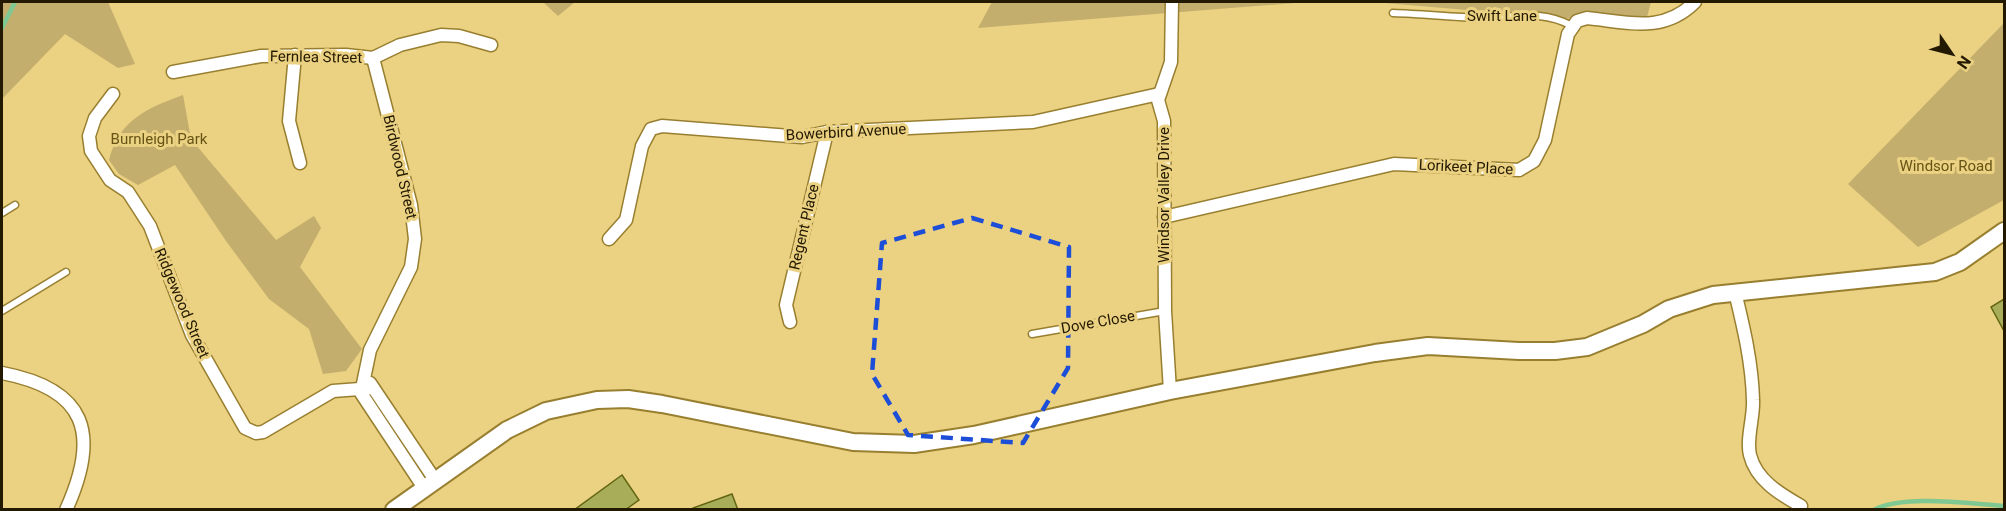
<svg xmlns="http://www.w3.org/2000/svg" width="2006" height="511" viewBox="0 0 2006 511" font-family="Roboto,sans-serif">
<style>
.green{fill:#c3ae6d}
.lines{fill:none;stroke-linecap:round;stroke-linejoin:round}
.stream{stroke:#7fc892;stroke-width:4.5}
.building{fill:#a8ad5a;stroke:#636611;stroke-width:1.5}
.service-casing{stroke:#987f30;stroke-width:9}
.minor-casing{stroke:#987f30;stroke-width:15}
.tertiary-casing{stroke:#987f30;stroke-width:20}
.service{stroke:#fff;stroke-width:6}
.minor{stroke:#fff;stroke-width:12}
.tertiary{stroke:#fff;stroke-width:16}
.marked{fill:none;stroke:#1d4ed8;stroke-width:4.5;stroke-dasharray:12 8;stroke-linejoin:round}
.labels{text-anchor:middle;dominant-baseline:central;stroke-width:6;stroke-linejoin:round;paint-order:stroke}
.street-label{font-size:15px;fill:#231900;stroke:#ebd182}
.park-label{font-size:15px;fill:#665315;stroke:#ebd182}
</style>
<rect width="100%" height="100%" fill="#ebd182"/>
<g class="green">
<polygon points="2,2 108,2 135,64 118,68 65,34 2,99"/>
<polygon points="543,2 575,2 558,16"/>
<polygon points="992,2 1308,2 978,28"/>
<polygon points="1373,2 1651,2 1645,25"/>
<polygon points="2004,23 2004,200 1918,247 1848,184"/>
<path d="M183 95 191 139 276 240 314 216 321 228 300 267 362 349 346 371 323 374 309 329 269 299 226 241 175 165 138 185 119 174 109 160C119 120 147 108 183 95Z"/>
</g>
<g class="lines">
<g class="stream">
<polyline points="2,28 15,2"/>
<path d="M1874 510C1903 494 1971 504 2004 506"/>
</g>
</g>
<g class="building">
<polygon points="2004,299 2004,331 1991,307"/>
<polygon points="622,475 639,500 625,510 574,510"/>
<polygon points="732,494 738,510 693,510 693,508"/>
</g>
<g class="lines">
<g class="service-casing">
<g id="service">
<path d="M1393 13C1422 14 1452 17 1481 18 1514 18 1541 9 1572 26"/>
<polyline points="2,213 15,205"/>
<polyline points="2,311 66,272"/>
<polyline points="1032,334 1165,311"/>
</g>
</g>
<g class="minor-casing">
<g id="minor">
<polyline points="295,55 289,121 300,163"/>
<polyline points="373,58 411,205 415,239 411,267 370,350 361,393 424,488"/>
<polyline points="173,72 261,56 346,55 373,58 400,45 441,35 459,36 491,45"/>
<polyline points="113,94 95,118 89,136 91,151 110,180 128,192 150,226 192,335 245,428 256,433 263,432 333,391 373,388"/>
<path d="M1164 217 1394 164 1519 170 1534 161 1545 140 1568 34 1577 21 1587 18C1628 22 1663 34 1695 2"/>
<polyline points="609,239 626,220 642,146 651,129 662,126 802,137 827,132 1033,122 1159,94"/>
<path d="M1735 292C1744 329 1752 363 1753 400 1754 417 1746 439 1750 455 1756 480 1780 494 1801 506"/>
<polyline points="790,322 786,305 827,132"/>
<path d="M2 373C86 389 101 433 66 510"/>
<polyline points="370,383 435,480"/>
<polyline points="1170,391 1165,311 1164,121 1158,100 1171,62 1172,2"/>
</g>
</g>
<g class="tertiary-casing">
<polyline id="tertiary" points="394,510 507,430 546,411 597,400 628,399 662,404 853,442 914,444 974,435 1170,391 1375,353 1428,346 1519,351 1555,351 1587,347 1643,324 1669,309 1713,295 1935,272 1960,262 2004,231"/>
</g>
<use href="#service" class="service"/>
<use href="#minor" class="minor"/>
<use href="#tertiary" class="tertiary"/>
</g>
<path class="marked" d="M972 218 1069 247 1068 368 1023 443 908 435 872 374 882 243Z"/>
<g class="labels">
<g class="street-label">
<text x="1502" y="16">Swift Lane</text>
<text transform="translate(316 57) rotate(1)">Fernlea Street</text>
<text transform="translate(846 132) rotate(-3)">Bowerbird Avenue</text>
<text transform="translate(400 167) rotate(77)">Birdwood Street</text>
<text transform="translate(1466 167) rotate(3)">Lorikeet Place</text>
<text transform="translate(1164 195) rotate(-90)">Windsor Valley Drive</text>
<text transform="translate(804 227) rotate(-77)">Regent Place</text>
<text transform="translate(182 303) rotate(67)">Ridgewood Street</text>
<text transform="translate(1098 322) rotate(-10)">Dove Close</text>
</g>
<g class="park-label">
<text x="159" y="139">Burnleigh Park</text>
<text x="1946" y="166">Windsor Road</text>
</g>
</g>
<rect width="2006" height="511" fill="none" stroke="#231900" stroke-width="6"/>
<g transform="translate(1952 54) rotate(125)" stroke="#ebd182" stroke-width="4.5" paint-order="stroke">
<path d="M0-4.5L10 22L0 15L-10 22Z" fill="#231900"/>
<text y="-9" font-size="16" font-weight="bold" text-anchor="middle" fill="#231900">N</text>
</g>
</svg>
